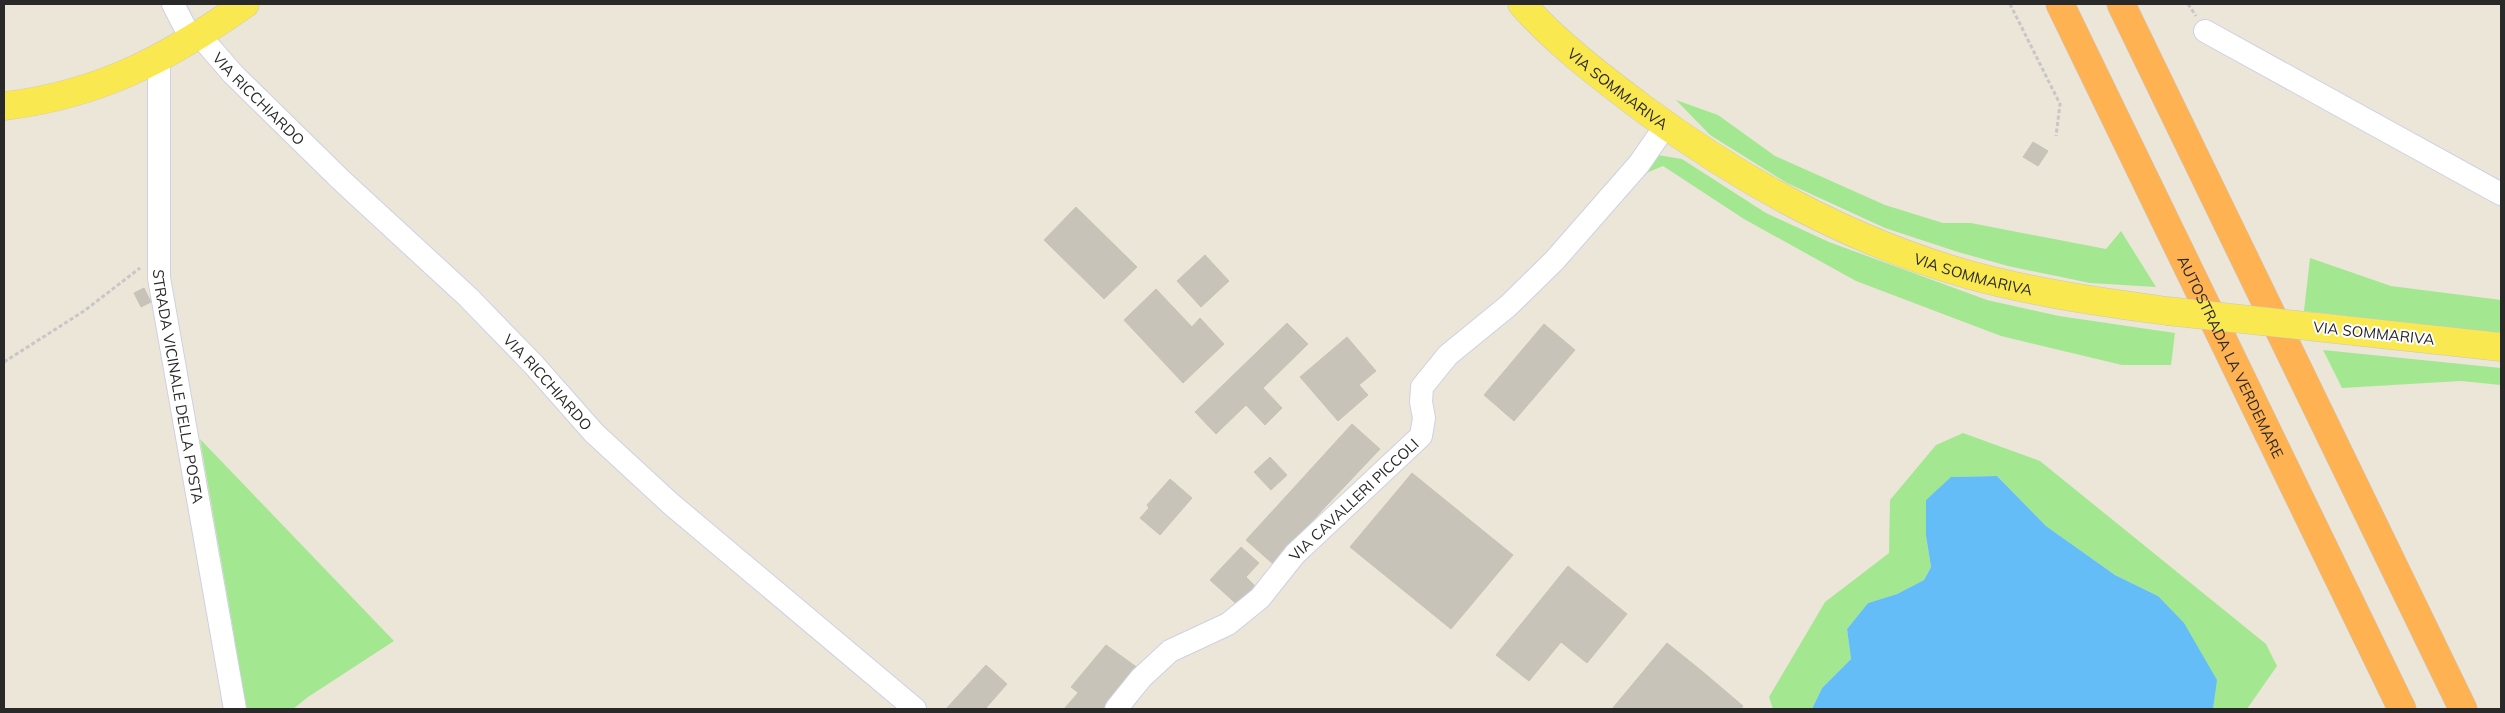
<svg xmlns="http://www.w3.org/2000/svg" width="2505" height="713" viewBox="0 0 2505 713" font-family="Mulish,sans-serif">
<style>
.green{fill:#a4e791}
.water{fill:#64bdf7}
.building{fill:#c7c3b9;stroke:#c7c3b3}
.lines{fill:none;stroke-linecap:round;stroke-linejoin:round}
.minor-casing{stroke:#ced0e3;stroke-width:24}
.major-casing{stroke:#c7c7c7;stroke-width:29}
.highway-casing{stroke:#c7c7c7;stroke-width:29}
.path{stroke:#c7c7c7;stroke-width:3;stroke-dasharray:4 2.5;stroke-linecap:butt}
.minor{stroke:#fff;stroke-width:22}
.major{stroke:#fae850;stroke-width:28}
.highway{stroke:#ffb251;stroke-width:28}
.major-bridge-casing{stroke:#c7c7c7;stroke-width:29;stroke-linecap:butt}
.major-bridge{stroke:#fae850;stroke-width:28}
.labels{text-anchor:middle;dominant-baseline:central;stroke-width:4;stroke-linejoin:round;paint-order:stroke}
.street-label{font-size:15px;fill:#292929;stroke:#fff}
</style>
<rect width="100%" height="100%" fill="#ece6d9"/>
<g class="green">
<polygon points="1676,100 1718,115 1775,156 1885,205 1943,223 1971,223 2106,249 2121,231 2156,287 2090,283 2008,266 1958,252 1885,228 1787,183 1710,135"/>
<polygon points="1658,155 1682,159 1766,213 1829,242 1987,300 2059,316 2175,333 2171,365 2122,365 2001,336 1856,281 1744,219 1663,166 1644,174"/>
<polygon points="2310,258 2391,286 2501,300 2501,334 2304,311"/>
<polygon points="2323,350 2501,368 2501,385 2461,381 2342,388"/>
<polygon points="1963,433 2040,461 2266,644 2277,666 2247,709 2213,709 2216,680 2158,596 2115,575 2046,526 1997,476 1952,477 1926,500 1926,536 1931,567 1924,580 1897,594 1868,603 1847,629 1851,659 1822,688 1812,709 1773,709 1769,697 1825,602 1889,553 1890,500 1936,445"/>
<polygon points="200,439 394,641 308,697 293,709 243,709 234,634"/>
</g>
<polygon class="water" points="1997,476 2046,526 2115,575 2158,596 2184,623 2217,680 2213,709 1812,709 1822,688 1851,659 1847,629 1868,603 1897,594 1924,580 1931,567 1926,536 1926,500 1951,477"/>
<g class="building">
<polygon points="2033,142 2048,151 2038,166 2023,157"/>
<polygon points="1076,207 1137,267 1104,299 1044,240"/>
<polygon points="1205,255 1229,281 1201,307 1177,281"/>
<polygon points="144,288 151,302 141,307 134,293"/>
<polygon points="1156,289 1192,327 1200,318 1224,344 1183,383 1124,320"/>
<polygon points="1287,323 1308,344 1263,388 1282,408 1265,425 1246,405 1216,434 1195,412"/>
<polygon points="1544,324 1575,350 1514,421 1484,395"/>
<polygon points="1347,337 1376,371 1359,385 1368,395 1338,421 1300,377"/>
<polygon points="1352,424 1380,449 1327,505 1300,481"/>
<polygon points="1270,457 1287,475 1271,490 1254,472"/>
<polygon points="1412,473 1513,555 1451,629 1350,547"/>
<polygon points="1170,479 1192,498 1160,535 1140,518 1149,508 1147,505"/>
<polygon points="1300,481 1327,505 1273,564 1246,540"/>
<polygon points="1241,547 1259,563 1246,577 1259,590 1242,609 1210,580"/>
<polygon points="1568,566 1627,614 1587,663 1561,642 1529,681 1496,655"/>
<polygon points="1667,643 1703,672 1672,709 1612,709"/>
<polygon points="1106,645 1142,671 1108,709 1099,709 1071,687"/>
<polygon points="986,665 1007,684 985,709 946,709"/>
<polygon points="1703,672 1743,706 1741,709 1672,709"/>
<polygon points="1078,693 1099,709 1064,709"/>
</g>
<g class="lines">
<g class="minor-casing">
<g id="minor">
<polyline points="173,4 192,41"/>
<polyline points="2205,31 2501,194"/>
<path id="s1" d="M200 36 233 74 341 180 468 297 534 365 594 433 671 504 915 709"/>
<path id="s2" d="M159 60V278L235 709"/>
<path id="s3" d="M1116 709 1141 678 1170 651 1228 624 1260 598 1295 554 1421 436 1424 418 1421 402 1422 387 1448 355 1508 306 1554 261 1639 164 1666 125"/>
</g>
</g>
<g class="major-casing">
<g id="major">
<path id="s4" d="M1522 4C1556 43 1604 79 1645 110 1743 182 1852 242 1970 275 2035 293 2101 302 2167 311"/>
<path d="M4 106C99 95 168 58 245 4"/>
<polyline points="2316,327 2501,347"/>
</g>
</g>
<g class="highway-casing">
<g id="highway">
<path id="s5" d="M2060 4 2402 709"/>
<polyline points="2121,4 2463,709"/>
</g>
</g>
<g class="path">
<polyline points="2010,4 2060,104 2056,136"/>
<polyline points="2188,4 2196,16"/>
<polyline points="4,362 84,311 140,268"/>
</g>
<use href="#minor" class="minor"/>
<use href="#major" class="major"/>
<use href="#highway" class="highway"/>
<g class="major-bridge-casing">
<polyline id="major-bridge" points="2167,311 2316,327"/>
</g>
<use href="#major-bridge" class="major-bridge"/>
</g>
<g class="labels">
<g class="street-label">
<text stroke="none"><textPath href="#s4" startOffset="128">VIA SOMMARIVA</textPath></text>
<text stroke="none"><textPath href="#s1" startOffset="86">VIA RICCHIARDO</textPath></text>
<text stroke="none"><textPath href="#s4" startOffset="532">VIA SOMMARIVA</textPath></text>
<text transform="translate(2374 333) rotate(6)">VIA SOMMARIVA</text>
<text stroke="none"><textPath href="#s5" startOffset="392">AUTOSTRADA LA VERDEMARE</textPath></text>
<text stroke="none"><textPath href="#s1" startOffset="491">VIA RICCHIARDO</textPath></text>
<text stroke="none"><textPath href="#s2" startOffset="328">STRADA VICINALE DELLA POSTA</textPath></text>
<text stroke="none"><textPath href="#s3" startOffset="321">VIA CAVALLERI PICCOLI</textPath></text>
</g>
</g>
<rect width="2505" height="713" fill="none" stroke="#292929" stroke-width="10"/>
</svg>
